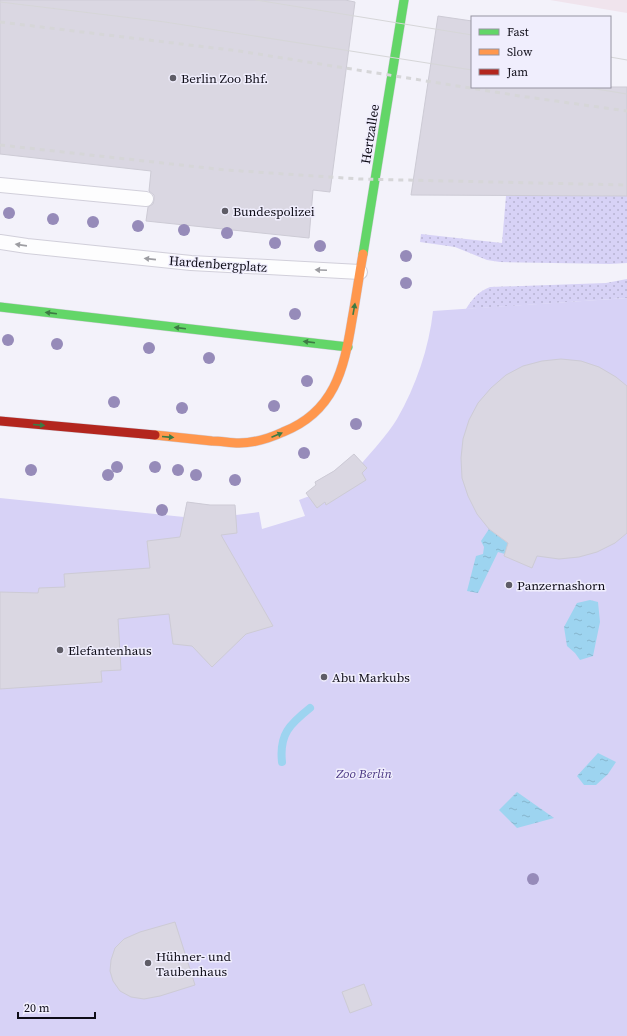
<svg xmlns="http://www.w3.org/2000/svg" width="627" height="1036" viewBox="0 0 627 1036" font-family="'Source Serif 4',serif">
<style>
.commercial{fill:#f0e4ed}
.grass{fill:url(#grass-dots)}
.park{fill:#d7d2f6}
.water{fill:url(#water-ripples)}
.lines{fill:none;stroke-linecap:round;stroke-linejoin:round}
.stream{stroke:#9dd4f0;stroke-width:8}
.building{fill:#dad7e2;stroke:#cdcbd5}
.lane-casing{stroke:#d1cfda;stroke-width:16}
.fast-casing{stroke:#d1cfda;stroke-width:10}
.slow-casing{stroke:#d1cfda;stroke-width:10}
.jam-casing{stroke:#d1cfda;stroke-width:10}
.lane{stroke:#fdfdfe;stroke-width:14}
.fast{stroke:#63d668;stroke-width:9}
.slow{stroke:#ff974d;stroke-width:9}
.jam{stroke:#b3261e;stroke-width:9}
.tram{stroke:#d6d6d8;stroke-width:1}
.rail{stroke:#d6d6d8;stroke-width:3;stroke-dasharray:5 5;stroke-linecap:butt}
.tree{fill:#968bb9}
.oneway{fill:#9d9da2}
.oneway2{fill:#3d7b44}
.poi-dot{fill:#5e5c66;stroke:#f0eefd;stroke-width:1.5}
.labels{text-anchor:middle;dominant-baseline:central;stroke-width:3;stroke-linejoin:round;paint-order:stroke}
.poi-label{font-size:13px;fill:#0e0c17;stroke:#f0eefd;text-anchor:start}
.street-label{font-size:13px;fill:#0e0c17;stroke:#f0eefd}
.park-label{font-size:13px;font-style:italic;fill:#493683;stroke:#f0eefd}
</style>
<defs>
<pattern id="grass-dots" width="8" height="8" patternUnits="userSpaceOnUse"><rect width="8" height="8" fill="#d7d2f6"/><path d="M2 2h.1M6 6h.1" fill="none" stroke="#b7b3d2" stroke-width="1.8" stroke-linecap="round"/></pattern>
<pattern id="water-ripples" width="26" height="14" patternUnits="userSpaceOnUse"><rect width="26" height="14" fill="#9dd4f0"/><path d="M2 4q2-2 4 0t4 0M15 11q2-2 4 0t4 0" fill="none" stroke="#86b5cd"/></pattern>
</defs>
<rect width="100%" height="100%" fill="#f3f2fa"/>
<polygon class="commercial" points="550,0 627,0 627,13"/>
<g class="grass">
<polygon points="506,196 627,196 627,263 610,264 500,262 487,260 455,247 420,242 421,234 502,243"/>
<path d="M627 279V298L466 309C472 299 479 291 490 287L606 283Z"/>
</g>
<path class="park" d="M627 298V1036H0V498L184 517 187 502 210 505H235L236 515 259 512 262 529 305 516 299 500 320 492 315 482 334 471 354 454 362 463C374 449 387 435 397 419 416 386 429 348 433 311Z"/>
<g class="water">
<polygon points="489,529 509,544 505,554 498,552 478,593 467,591 476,556 483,554 484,547 481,541"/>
<polygon points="590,600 598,602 600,622 593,656 580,660 575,653 567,646 564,627 577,603"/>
<polygon points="598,753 616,762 608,774 596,785 584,785 577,776"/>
<polygon points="517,792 554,818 517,828 499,810"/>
</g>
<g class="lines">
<path class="stream" d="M282 762C279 734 290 724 310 708"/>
</g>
<g class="building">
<polygon points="0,0 345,0 355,2 330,192 313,190 309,238 146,221 148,207 153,204 154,200 154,195 149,191 151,171 0,154"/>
<polygon points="438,16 472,21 472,87 627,87 627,196 411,195"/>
<polygon points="561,359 581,361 599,367 616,377 627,386 627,533 615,543 597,552 579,557 559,559 537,556 532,568 504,556 508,543 489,529 477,514 468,496 462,478 461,458 463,439 469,420 478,403 491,388 506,375 523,366 542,361"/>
<polygon points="354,454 367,468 362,473 366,480 326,505 325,502 317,508 306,493 316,485 315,482 334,471"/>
<polygon points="187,502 210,505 235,505 237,533 221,535 273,626 246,634 212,667 192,646 173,644 169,614 118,619 121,670 101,671 102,682 0,689 0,592 38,593 39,588 65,587 64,574 150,568 147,541 180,537"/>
<polygon points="175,922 195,985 160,996 144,999 131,997 120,991 113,981 110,971 111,960 115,948 124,939 140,932"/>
<polygon points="364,984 372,1005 350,1013 342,992"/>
</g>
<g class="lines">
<g class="lane-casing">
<g id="lane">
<polyline points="0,185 146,199"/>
<polyline points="0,242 27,246 191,263 360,272"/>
</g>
</g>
<g class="fast-casing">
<g id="fast">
<polyline points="363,254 404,0"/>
<polyline points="0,307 348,347"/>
</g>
</g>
<g class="slow-casing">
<path id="slow" d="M155 435C174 437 193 439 212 441 221 441 230 443 239 443 254 443 270 438 283 432 334 412 344 370 352 320 356 298 359 276 363 254"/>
</g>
<g class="jam-casing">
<polyline id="jam" points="0,421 155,435"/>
</g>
<use href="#lane" class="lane"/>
<use href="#fast" class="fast"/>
<use href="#slow" class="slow"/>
<use href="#jam" class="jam"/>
<g class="tram">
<polyline points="256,0 472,35"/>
<polyline points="0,2 165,22 472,70"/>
<polyline points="610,57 627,60"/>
<polyline points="584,87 627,94"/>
</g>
<g class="rail">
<polyline points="0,22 239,51 520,96 627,111"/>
<polyline points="0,145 226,170 359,179 627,185"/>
</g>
</g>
<g class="tree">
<circle cx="9" cy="213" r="6"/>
<circle cx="53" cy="219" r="6"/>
<circle cx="93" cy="222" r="6"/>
<circle cx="138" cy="226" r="6"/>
<circle cx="184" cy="230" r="6"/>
<circle cx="227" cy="233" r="6"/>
<circle cx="275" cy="243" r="6"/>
<circle cx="320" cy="246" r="6"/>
<circle cx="406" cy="256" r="6"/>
<circle cx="406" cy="283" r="6"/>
<circle cx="295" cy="314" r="6"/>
<circle cx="8" cy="340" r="6"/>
<circle cx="57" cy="344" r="6"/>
<circle cx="149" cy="348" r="6"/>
<circle cx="209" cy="358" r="6"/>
<circle cx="307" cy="381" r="6"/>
<circle cx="114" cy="402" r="6"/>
<circle cx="274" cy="406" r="6"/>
<circle cx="182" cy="408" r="6"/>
<circle cx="356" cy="424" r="6"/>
<circle cx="304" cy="453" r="6"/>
<circle cx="117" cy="467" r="6"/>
<circle cx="155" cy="467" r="6"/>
<circle cx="31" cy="470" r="6"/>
<circle cx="178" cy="470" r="6"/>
<circle cx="108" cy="475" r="6"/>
<circle cx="196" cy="475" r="6"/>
<circle cx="235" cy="480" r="6"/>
<circle cx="162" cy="510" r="6"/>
<circle cx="533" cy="879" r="6"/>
</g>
<defs><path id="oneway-solid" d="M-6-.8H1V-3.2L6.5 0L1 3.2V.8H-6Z"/></defs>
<g class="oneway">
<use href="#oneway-solid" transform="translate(21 245) rotate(-172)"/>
<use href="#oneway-solid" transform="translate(150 259) rotate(-174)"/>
<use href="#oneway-solid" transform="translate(321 270) rotate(-177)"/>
</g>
<g class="oneway2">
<use href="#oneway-solid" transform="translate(354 309) rotate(-80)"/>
<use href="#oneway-solid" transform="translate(51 313) rotate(-173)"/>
<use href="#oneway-solid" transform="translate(180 328) rotate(-173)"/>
<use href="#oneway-solid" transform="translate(309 342) rotate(-173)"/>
<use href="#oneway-solid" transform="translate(39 425) rotate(5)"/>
<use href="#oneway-solid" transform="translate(277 435) rotate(-23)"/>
<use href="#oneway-solid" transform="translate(168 437) rotate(5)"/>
</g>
<g class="poi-dot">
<circle cx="173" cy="78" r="4"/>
<circle cx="225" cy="211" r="4"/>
<circle cx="509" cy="585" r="4"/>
<circle cx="60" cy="650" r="4"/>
<circle cx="324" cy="677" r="4"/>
<circle cx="148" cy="963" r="4"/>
</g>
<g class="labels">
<g class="poi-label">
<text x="181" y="78">Berlin Zoo Bhf.</text>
<text x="233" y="211">Bundespolizei</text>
<text x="517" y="585">Panzernashorn</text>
<text x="68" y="650">Elefantenhaus</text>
<text x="332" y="677">Abu Markubs</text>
<text x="156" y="956">Hühner- und<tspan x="156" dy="15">Taubenhaus</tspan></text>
</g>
<g class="street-label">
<text transform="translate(370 134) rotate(-81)">Hertzallee</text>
<text transform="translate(218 264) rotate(4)">Hardenbergplatz</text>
</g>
<g class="park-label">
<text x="364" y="773">Zoo Berlin</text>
</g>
</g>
<rect x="471" y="16" width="140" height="72" fill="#f0eefd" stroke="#9694a1"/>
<rect x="479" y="29" width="20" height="6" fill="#63d668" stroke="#9694a1"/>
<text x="507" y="36" font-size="12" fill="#0e0c17">Fast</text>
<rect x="479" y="49" width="20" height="6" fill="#ff974d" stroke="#9694a1"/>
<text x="507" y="56" font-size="12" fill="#0e0c17">Slow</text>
<rect x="479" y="69" width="20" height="6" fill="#b3261e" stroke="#9694a1"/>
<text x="507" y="76" font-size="12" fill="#0e0c17">Jam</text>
<path d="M18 1012v6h77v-6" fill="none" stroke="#0e0c17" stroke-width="2"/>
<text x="24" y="1012" font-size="12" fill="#0e0c17" stroke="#f0eefd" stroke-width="3" paint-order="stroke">20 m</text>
</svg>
